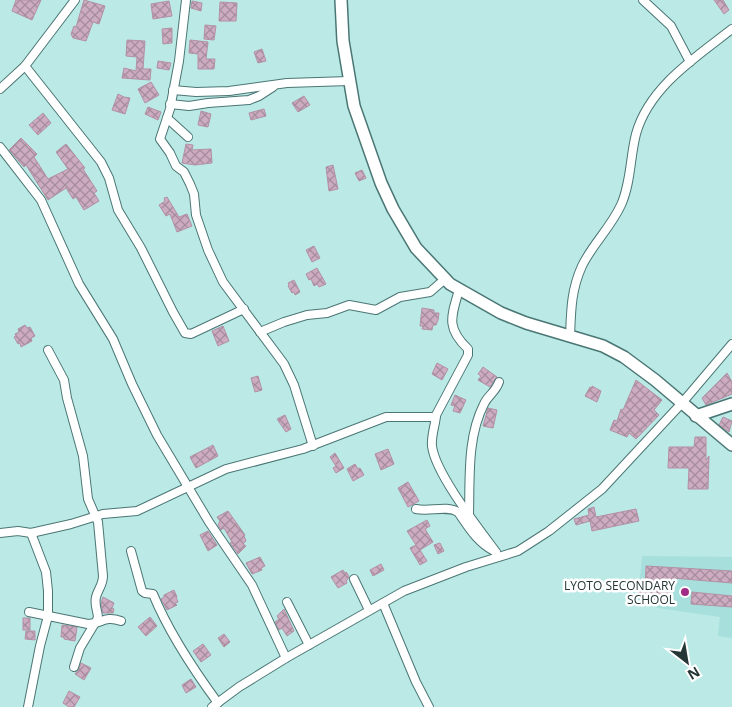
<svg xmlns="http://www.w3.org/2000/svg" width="732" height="707" viewBox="0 0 732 707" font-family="'Open Sans',sans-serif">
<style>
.built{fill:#a6dfdc}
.building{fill:url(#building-cross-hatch);stroke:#b291a5}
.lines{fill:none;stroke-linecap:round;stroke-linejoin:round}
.street-casing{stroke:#4a7674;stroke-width:10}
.secondary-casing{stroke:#4a7674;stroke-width:14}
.street{stroke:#fff;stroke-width:8}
.secondary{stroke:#fff;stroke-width:11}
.poi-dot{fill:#a22b83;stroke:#fff;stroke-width:2}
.labels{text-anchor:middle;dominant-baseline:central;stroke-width:5;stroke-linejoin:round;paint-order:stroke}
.poi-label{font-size:12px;fill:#243635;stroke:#fff;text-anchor:end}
</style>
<defs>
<pattern id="building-cross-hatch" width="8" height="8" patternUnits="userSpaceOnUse" patternTransform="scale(1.25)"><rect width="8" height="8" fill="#cdabc0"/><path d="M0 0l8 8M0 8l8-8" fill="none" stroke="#a68c9d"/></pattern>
</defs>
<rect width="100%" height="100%" fill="#bae9e6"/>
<polygon class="built" points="642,556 732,557 732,638 718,636 720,617 658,608 638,602"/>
<g class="building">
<polygon points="16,0 41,0 32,20 12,11"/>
<polygon points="84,0 105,6 99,24 93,22 86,41 73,38 71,34 74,26 76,27"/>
<polygon points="714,0 723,0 729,10 724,14"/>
<polygon points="169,1 172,16 153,19 151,4"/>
<polygon points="192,1 202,3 201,11 191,8"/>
<polygon points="220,2 237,3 236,21 219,21"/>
<polygon points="205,25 216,26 214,40 204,39"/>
<polygon points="172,28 172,43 163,44 162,29"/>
<polygon points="127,40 145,41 143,69 151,69 150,80 122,78 124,68 136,71 137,57 126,56"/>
<polygon points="190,40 208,42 206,59 215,59 214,69 198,69 198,54 189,53"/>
<polygon points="262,49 266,61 258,63 254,52"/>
<polygon points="158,61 171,63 169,70 157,68"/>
<polygon points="151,82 159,95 145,103 138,89"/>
<polygon points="118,94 124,97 130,98 125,114 112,110"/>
<polygon points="304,96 310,105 298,112 292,103"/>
<polygon points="148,107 161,112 158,120 145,114"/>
<polygon points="264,109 266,116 251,120 249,113"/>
<polygon points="201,111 211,114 208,127 198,125"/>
<polygon points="43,113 51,123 38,135 29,125"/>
<polygon points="21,138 37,154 34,157 48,179 68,169 56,152 66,144 85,168 83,169 97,191 94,193 99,201 84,210 76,197 73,199 66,188 48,200 26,165 24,167 9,150"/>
<polygon points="186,144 193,145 192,150 211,149 212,163 195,165 182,163"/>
<polygon points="333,165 338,189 329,191 326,167"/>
<polygon points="362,170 366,178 359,181 355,173"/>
<polygon points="167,197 179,217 187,214 192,226 177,232 170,214 166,216 159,205 165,201 164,198"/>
<polygon points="314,246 320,258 312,262 306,250"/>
<polygon points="317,268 326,284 319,287 317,284 314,286 311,279 309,280 306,274"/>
<polygon points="294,280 300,292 295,295 294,292 292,293 288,286 289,285 288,283"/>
<polygon points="422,308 434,310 434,313 439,313 438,320 436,325 433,325 432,330 422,329 423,326 420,326"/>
<polygon points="25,325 27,328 30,327 35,336 31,338 32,341 21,347 20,343 18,344 14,337 16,336 15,334 19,332 18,329"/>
<polygon points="223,326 229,341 218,346 212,331"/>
<polygon points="437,363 448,369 442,380 432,374"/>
<polygon points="483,367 497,377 490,387 478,380 481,376 478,374"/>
<polygon points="727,373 732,382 732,394 706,405 702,398"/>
<polygon points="258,376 262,390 255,392 251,378"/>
<polygon points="636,380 662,400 654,410 659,415 636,439 629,433 627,437 610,430 614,420 617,421 621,409 623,410"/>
<polygon points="592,386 601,391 597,402 585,396 590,387 592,388"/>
<polygon points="455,395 466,400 460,413 453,411 455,406 451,405"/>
<polygon points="488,408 497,410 493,428 483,426"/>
<polygon points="285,415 291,429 286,432 277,419"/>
<polygon points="723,417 732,421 729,432 719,425"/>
<polygon points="695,437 706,437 706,460 709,456 708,489 688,489 689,468 668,468 669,447 694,447"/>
<polygon points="213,445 218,456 196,468 190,457"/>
<polygon points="388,449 394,464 381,470 375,454"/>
<polygon points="335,453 344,468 336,473 333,468 336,466 330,457"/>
<polygon points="355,464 358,469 360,468 364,475 353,481 347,469"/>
<polygon points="408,482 419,501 408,507 398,488"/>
<polygon points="594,507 596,517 636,509 639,521 592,531 590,521 576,525 574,519 589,515 588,509"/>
<polygon points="228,511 245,535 244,536 246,541 243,544 246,546 238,554 230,543 232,542 224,528 221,530 218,525 220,521 217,517"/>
<polygon points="427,520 430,526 425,529 433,542 420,550 427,561 420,565 410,548 416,545 407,531"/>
<polygon points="208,531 217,545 208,551 200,535"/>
<polygon points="440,543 444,551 438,554 434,545"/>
<polygon points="260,557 265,566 261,568 262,570 252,574 246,563"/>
<polygon points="381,564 384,570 373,576 370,570"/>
<polygon points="646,566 732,571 732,583 672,578 670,601 638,598 639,587 645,587"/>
<polygon points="343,570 345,573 346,572 349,576 348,579 346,581 347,583 338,588 331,577"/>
<polygon points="174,590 177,597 176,597 178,602 175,603 177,605 167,610 161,599 164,597 164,595"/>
<polygon points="692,592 732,596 732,607 691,604"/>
<polygon points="103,597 114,603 112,608 114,609 113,613 103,613 101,603"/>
<polygon points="284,609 294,631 287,636 282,628 279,630 275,622 279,619 277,616"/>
<polygon points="150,617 157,626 146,636 138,627"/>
<rect x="23" y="618" width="7" height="12"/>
<polygon points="62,625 77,627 75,641 64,639 64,637 61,637"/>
<polygon points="26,631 35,631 35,640 25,639"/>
<polygon points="224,634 230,642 224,647 218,638"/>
<polygon points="203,644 211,655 201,662 193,651"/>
<polygon points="81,663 91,668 84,680 75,674 79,669"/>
<polygon points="191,679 196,687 186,693 182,685"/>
<polygon points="69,691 80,697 74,707 69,707 63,703"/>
</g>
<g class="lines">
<g class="street-casing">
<g id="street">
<polyline points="186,0 179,61 170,109 160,139 170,153 176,166 184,172 190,184 194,194 196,215 208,250 223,282 284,364 294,385 313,446"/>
<polyline points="643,0 671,26 690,62"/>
<polyline points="25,66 101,162 109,178 118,210 141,248 173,312 185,333 191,334 244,309"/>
<polyline points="0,89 25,66 75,0"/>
<polyline points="173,90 196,92 229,91 287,83 349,81"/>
<polyline points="170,104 189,106 208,103 249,100 259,96 273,87"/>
<polyline points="167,118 188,137"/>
<polyline points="0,147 41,200 79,284 113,339 132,384 157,435 209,522 252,585 286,658"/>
<polyline points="260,332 284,322 307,315 327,313 349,305 376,310 400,297 430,292 445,279"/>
<path d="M570 337C571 311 571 290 582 266 592 245 611 227 621 205 631 183 630 157 636 134 649 87 696 57 732 29"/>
<path d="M48 350 64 380 67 398 83 456 88 499 98 522 103 576C103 585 98 589 96 597 94 606 98 611 98 618L80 648 74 667"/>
<path d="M436 416C435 426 431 436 432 446 435 473 479 529 496 552"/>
<path d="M416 509C430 512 446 505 458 512 469 528 477 542 494 551"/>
<path d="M469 514C470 478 467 437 484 404 488 395 495 393 499 382"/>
<path d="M0 533 18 531 31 533 71 524 103 514 137 511 226 469 303 449 386 417H435L468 355V349C446 328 451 317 459 290"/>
<path d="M131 551 142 591 145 593 153 594C169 633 193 669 218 703"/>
<polyline points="354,579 369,610"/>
<polyline points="287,602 309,645"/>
<polyline points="383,603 416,682 429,707"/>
<path d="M29 612 88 624C102 624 104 615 121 621"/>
<polyline points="28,707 40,646 48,616 48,591 46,572 31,533"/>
<polyline points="212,707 239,687 286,658 404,591 466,567 518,551 549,531 602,489 682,403 732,344"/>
</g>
</g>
<g class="secondary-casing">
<g id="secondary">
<polyline points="341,0 343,41 354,106 381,183 393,209 416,248 450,284 501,313 526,323 603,346 624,357 655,380 732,445"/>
<polyline points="696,416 732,404"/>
</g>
</g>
<use href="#street" class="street"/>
<use href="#secondary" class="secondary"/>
</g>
<circle class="poi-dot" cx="685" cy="592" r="5"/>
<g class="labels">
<g class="poi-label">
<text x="675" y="585">LYOTO SECONDARY<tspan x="675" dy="14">SCHOOL</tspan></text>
</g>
</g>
<g transform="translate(687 662) rotate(149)" stroke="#ffffff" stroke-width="4" paint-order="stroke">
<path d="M0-4L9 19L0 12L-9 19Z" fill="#243635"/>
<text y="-8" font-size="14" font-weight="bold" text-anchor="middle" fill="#243635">N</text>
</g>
</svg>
